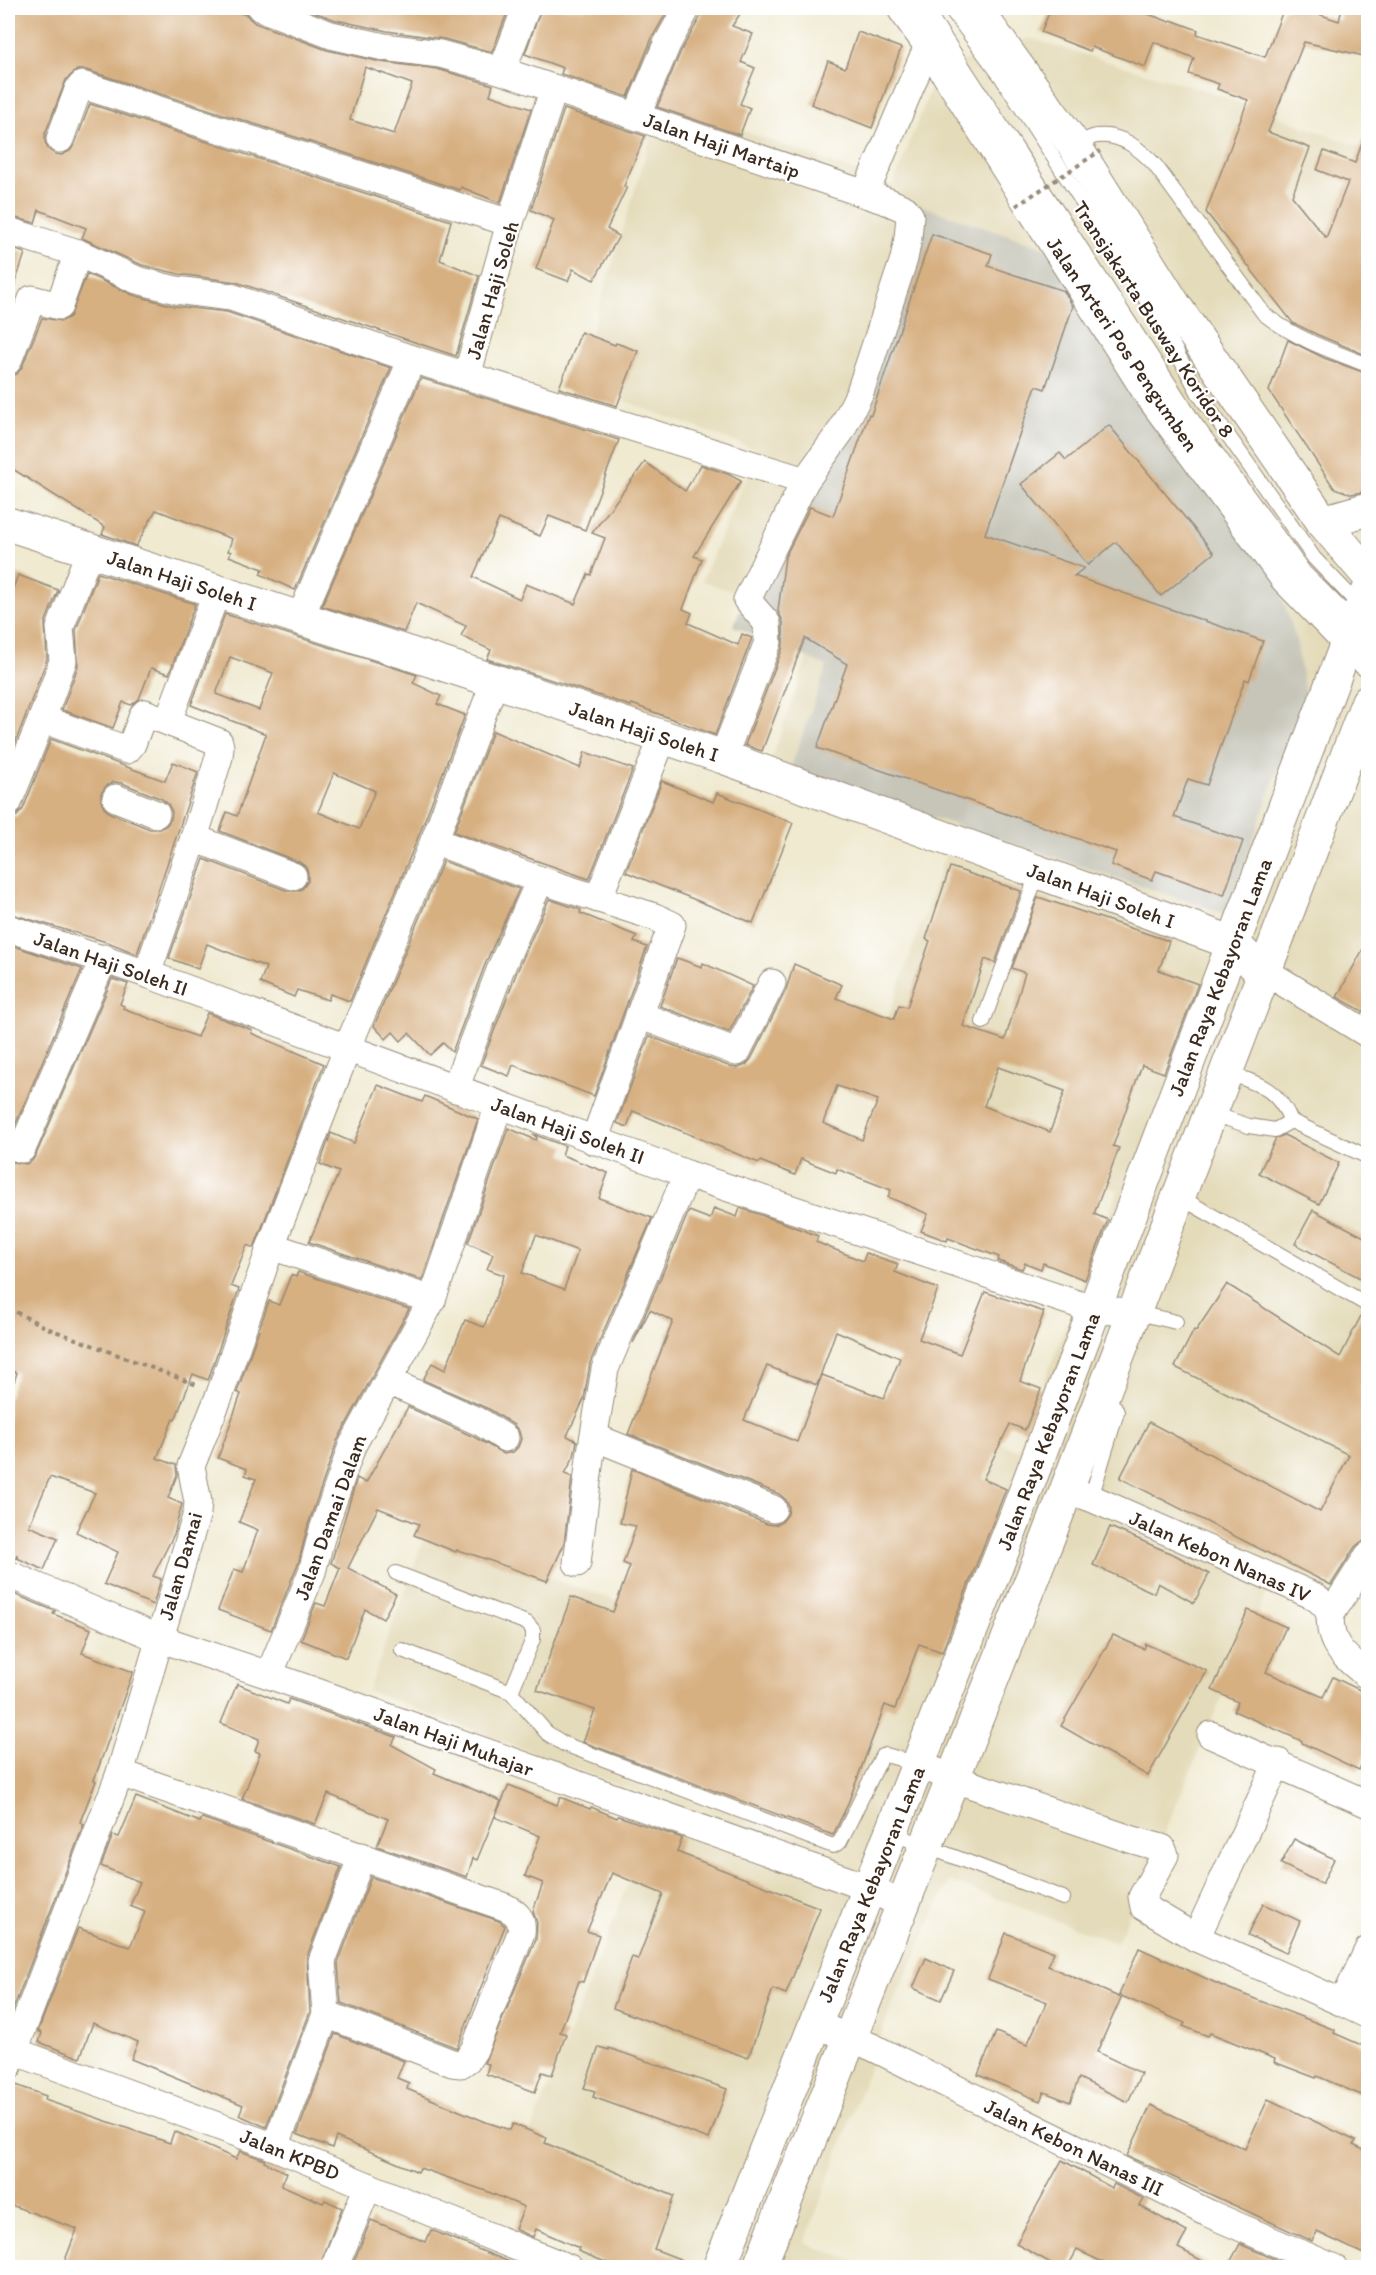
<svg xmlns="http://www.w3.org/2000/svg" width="1376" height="2275" viewBox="0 0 1376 2275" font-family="Itim,sans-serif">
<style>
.built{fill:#e4dbba}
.industrial{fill:#c6c5b8}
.building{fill:#d7b082;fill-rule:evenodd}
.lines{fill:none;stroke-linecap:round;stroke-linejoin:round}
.lane-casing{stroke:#968a78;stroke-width:16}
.street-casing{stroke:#968a78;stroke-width:29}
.secondary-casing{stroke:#968a78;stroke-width:35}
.primary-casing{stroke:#968a78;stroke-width:35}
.path{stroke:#968a78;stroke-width:4;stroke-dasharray:4.5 4.5;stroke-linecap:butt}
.lane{stroke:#fff;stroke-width:14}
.street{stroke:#fff;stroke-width:27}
.secondary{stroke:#fff;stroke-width:33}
.primary{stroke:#fff;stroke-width:33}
.path-bridge{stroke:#968a78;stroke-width:4;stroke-dasharray:4.5 4.5;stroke-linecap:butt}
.labels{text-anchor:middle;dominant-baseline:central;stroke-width:4.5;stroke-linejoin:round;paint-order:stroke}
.street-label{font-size:21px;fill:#3b2a1e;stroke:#fff}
</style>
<rect width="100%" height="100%" fill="#fff"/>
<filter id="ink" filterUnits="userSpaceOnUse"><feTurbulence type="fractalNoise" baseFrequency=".0167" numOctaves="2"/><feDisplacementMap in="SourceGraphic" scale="12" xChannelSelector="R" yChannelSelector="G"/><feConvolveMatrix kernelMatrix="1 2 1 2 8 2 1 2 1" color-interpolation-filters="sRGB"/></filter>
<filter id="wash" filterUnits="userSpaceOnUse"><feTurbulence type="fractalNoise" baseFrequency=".008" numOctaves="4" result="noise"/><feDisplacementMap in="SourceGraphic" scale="24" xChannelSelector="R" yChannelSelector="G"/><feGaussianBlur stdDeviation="1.35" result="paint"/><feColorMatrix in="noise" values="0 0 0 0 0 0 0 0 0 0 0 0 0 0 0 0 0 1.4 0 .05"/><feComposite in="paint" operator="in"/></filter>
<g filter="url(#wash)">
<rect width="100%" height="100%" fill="#f0ead1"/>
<polygon class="built" points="1029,38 1219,95 1368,150 1368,1299 1339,1361 1368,1385 1368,1582 1361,1600 1274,1575 1117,1943 949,1881 889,2013 805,2243 869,2267 570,2267 580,2239 504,2202 660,1801 368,1691 425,1536 780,1656 880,1398 1018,1450 1118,1190 861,1093 953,834 769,766 820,621 702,581 757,450 576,383 662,101 893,185 938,70"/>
<polygon class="industrial" points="915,204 1057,251 1271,564 1296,639 1305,694 1226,914 790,770 827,666 733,626 796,494 815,497 822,485 871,368"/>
<g id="blocks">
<g class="building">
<path d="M8 8H225L246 15V13L249 18 255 23 327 50 381 62 437 69 493 85 490 95 531 109 500 203 461 187 460 190 86 70H77L66 80 45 134V142L48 149 55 154 62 155 70 151 75 144 90 104 451 221 440 260 479 276 456 356 236 282 179 274 142 265 82 238 86 228 39 210 35 223 8 216V201L15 179 8 177ZM365 67 412 84 394 134 350 120Z"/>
<polygon points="303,8 509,8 492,52 444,39 387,31 336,20"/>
<polygon points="541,8 669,8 652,38 628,97 561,74 563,68 525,54"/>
<polygon points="703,8 744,8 732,26 753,34 741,62 755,68 740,104 750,108 740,135 657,107 681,51 701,16"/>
<polygon points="1051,8 1132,8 1170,22 1171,20 1198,30 1197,34 1265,57 1284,8 1301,8 1339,21 1342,8 1368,8 1368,36 1364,56 1304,42 1268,132 1310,148 1292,196 1326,238 1348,182 1317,170 1324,151 1355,163 1366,132 1368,132 1368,356 1318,335 1293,323 1206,212 1248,100 1217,89 1219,84 1189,74 1194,58 1154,42 1145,67 1092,47 1090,51 1041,32"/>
<polygon points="858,32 901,48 872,128 811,104 828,61 845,68"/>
<polygon points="564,109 645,136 624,186 627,187 607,229 619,236 594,280 573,269 568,281 536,269 554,220 531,210"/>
<polygon points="932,234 992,254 988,266 1064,291 1073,306 1045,389 1036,386 985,534 1084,568 1074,576 1263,641 1249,681 1245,679 1207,785 1188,779 1174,817 1243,841 1224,895 1156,871 1152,880 1111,865 1116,852 817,748 847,664 805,638 762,751 745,745 783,647 783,622 778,611 785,557 810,507 833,516 869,414 871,415"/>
<polygon points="8,247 25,253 12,293 8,292"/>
<polygon points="87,274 133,295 174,306 227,312 391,368 295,590 260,574 263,569 229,556 231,552 228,551 232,539 156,510 136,546 102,534 105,527 8,466 8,376 17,374 22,367 42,318 62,321 70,317"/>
<polygon points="581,332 615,345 616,343 638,351 617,406 559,388"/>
<polygon points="1288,340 1324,358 1368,374 1368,491 1351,494 1334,488 1269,391"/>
<polygon points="421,378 619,440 585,530 549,516 540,536 499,519 473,577 520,599 526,584 575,604 588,574 591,575 605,538 592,533 645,462 685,491 701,465 728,474 741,481 694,556 702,559 683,609 692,613 688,623 738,645 742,634 752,638 715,735 632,704 631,706 487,659 491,650 461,636 466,626 416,603 404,632 322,606"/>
<polygon points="1109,425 1214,553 1161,596 1116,542 1088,565 1021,484 1060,453 1066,460"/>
<polygon points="98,573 195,604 169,674 151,668 139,699 131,705 123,702 113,728 62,710 78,666 76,630"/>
<polygon points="18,575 58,590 45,623 47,659 8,762 8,602"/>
<path d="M225 614 417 675 413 683 441 696 437 704 465 715 419 835 350 1001 330 994 328 1000 297 990 294 997 260 983 266 967 207 944 198 969 169 958 204 859 288 891H296L302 889 308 881V873L306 867 299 862 220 831 227 812 237 816 266 734 191 705ZM230 657 273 673 259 710 216 694ZM334 773 375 791 359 829 318 812Z"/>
<polygon points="493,731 580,768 585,752 633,769 589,879 454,832"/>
<path d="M51 739 165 781 173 762 198 772 137 954 110 943 8 913V818L17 816 23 809ZM114 782 122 783 162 799 168 804 172 812 171 819 166 826 159 829H150L110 813 104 808 101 801V793L106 786Z"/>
<polygon points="662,781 713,802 717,793 793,823 753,923 626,872"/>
<polygon points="443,861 519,889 486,962 452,1052 443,1043 430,1055 409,1033 401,1041 393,1032 386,1039 374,1026"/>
<path d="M950 867 1021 891 995 963 985 959 963 1026 1005 1040 1025 973 1012 968 1038 897 1169 941 1159 970 1198 984 1164 1073 1142 1065 1113 1146 1119 1148 1094 1214 1108 1220 1085 1280 1043 1263 1041 1269 1025 1263 1022 1269 998 1261 999 1257 948 1238 947 1241 921 1231 928 1214 888 1197 891 1190 837 1169 836 1173 801 1159 795 1175 760 1161 759 1163 633 1111 627 1127 617 1123 649 1036 731 1067 738 1068 746 1065 751 1059 786 990 794 964 842 985 836 998 894 1019 899 1005 907 1007 930 941 926 939ZM998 1067 1065 1091 1050 1132 984 1106ZM837 1086 878 1100 862 1140 823 1123Z"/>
<polygon points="549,899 581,910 580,913 637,936 634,942 647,947 594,1096 513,1065 509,1076 481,1065 516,974"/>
<polygon points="1368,940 1368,1014 1337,997"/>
<polygon points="8,944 82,969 13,1130 8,1130"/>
<polygon points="677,958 702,967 703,963 753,986 729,1032 660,1006"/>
<polygon points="112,979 128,984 120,1004 124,1006 123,1008 197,1037 207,1013 252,1030 251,1033 324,1064 254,1248 247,1245 231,1286 239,1289 208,1380 193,1374 175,1420 173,1419 157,1458 176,1465 177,1475 168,1498 182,1504 174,1534 153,1576 161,1579 153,1605 104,1584 118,1552 76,1532 95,1493 50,1477 29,1526 58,1538 44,1570 17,1558 17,1554 15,1560 8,1558 8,1399 17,1373 8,1369 8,1161 26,1164 32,1161 36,1155"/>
<polygon points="378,1085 422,1102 425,1096 478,1119 422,1280 309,1242 339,1172 320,1164 331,1133 354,1143"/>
<path d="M508 1128 536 1140 537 1138 533 1134 565 1146 562 1155 608 1173 599 1198 652 1218 590 1363 584 1399 567 1436 577 1441 574 1456 565 1474 572 1477 564 1544 547 1581 477 1556 457 1550 456 1552 414 1535 419 1524 378 1508 348 1568 396 1594 383 1619 365 1609 346 1658 301 1640 316 1603 325 1606 340 1568 331 1563 357 1478 366 1483 408 1407 474 1437 504 1454 513 1452 518 1447 521 1439 519 1431 514 1425 491 1410 423 1380 432 1363 445 1370 465 1320 484 1327 504 1275 487 1269 493 1254 468 1243ZM536 1235 578 1251 564 1289 522 1273Z"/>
<polygon points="1284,1135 1339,1163 1319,1204 1259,1173 1276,1138"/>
<path d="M714 1208 737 1217 740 1208 784 1223 818 1236 816 1242 863 1261 866 1253 898 1264 895 1272 938 1289 919 1339 960 1354 985 1292 1044 1312 1020 1381 1041 1389 1025 1430 1010 1424 983 1479 1006 1489 942 1652 919 1644 895 1709 885 1705 847 1806 833 1835 583 1742 595 1710 537 1690 571 1597 613 1612 630 1566 623 1563 636 1526 620 1523 632 1469 767 1524 775 1525 782 1522 788 1514 789 1507 786 1500 779 1494 628 1434 673 1321 650 1310 633 1343 689 1211 710 1219ZM836 1331 900 1358 884 1398 822 1375 797 1442 744 1420 767 1366 817 1385Z"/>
<polygon points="1313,1210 1368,1239 1368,1282 1295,1244"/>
<polygon points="298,1272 409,1309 337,1441 308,1525 299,1561 271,1630 218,1610 234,1569 243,1572 258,1530 239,1522 256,1479 245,1475 247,1469 218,1458 241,1394 237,1392 269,1301 279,1305 291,1275 296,1277"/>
<polygon points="1227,1284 1340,1357 1363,1312 1368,1314 1368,1540 1361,1542 1355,1547 1331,1585 1120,1478 1149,1422 1320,1512 1349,1455 1175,1367 1194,1330 1196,1331"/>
<polygon points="1110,1527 1177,1556 1209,1574 1194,1603 1158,1583 1154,1593 1093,1565"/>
<polygon points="14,1594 55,1611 53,1614 91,1629 82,1653 133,1672 94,1780 96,1781 80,1822 84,1824 9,2020 8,1609"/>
<polygon points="1248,1610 1286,1627 1266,1672 1323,1697 1333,1677 1368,1694 1368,1749 1359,1770 1302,1743 1302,1741 1234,1711 1238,1702 1212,1690"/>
<polygon points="1113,1635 1144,1649 1146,1644 1207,1671 1148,1776 1061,1726"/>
<polygon points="237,1684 287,1704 289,1699 396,1737 392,1745 436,1769 434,1773 501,1801 477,1860 473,1858 467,1877 377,1846 388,1819 328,1794 315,1824 242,1799 260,1753 255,1751 259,1739 221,1723"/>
<polygon points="509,1785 557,1805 560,1797 590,1809 591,1807 617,1818 618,1816 682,1838 677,1852 820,1908 786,1994 773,1989 748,2058 613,2008 632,1957 638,1959 663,1894 612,1873 587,1931 599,1935 583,1982 579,1981 560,2032 566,2034 552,2075 542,2072 535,2092 486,2074 489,2064 484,2063 536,1939 537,1923 533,1911 543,1883 525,1876 540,1836 495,1817"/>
<polygon points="136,1797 200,1822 202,1818 341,1867 307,1956 310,2012 266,2127 239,2115 243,2105 131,2059 138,2042 93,2023 80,2058 39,2042 42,2033 38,2031 78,1928 130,1947 145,1912 130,1906 140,1882 101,1866 113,1835 119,1837"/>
<polygon points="1294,1839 1334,1859 1322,1884 1281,1864"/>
<polygon points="371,1877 499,1921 505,1926 457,2048 341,2003 338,1963"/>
<polygon points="1263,1904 1300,1921 1286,1953 1248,1935"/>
<polygon points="1006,1933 1054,1952 1048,1966 1121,1998 1097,2052 1141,2073 1128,2102 1079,2078 1070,2102 1044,2092 1040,2101 978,2075 996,2032 1027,2045 1047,2002 988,1979"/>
<polygon points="1139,1948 1227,1988 1335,2030 1334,2033 1368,2048 1368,2098 1317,2076 1316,2078 1274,2062 1275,2059 1210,2033 1208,2036 1183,2026 1185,2023 1119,1995"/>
<polygon points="926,1958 954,1971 941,2000 913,1988"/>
<polygon points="335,2034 404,2061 397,2078 409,2083 407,2089 486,2122 510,2130 513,2124 547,2138 545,2143 674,2196 654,2249 698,2266 698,2268 620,2268 578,2251 579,2248 536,2229 533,2237 515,2229 524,2207 486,2191 420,2168 418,2172 336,2137 332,2148 297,2134"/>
<polygon points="599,2047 609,2050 609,2048 727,2089 709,2139 593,2097 595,2091 584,2088"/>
<polygon points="8,2082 46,2096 45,2100 170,2143 174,2131 236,2159 240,2151 265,2160 264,2162 287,2173 281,2185 323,2203 325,2200 342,2208 319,2268 62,2268 77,2229 8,2204"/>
<polygon points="1268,2099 1356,2141 1353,2145 1368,2152 1368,2256 1317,2232 1312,2241 1127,2156 1151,2105 1245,2149"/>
<polygon points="1062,2160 1112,2188 1114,2184 1144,2199 1140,2206 1187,2232 1178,2248 1216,2268 1115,2268 1077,2250 1067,2268 1060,2268 1016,2244"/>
<polygon points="371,2220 426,2242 431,2230 524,2268 351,2268"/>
<polygon points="1240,2244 1281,2262 1278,2268 1227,2268"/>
</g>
</g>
</g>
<g filter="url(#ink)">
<use href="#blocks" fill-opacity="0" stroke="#968a78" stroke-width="1.5"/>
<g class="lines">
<g class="lane-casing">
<g id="lane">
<polyline points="925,8 1196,425 1304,572 1368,636"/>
<polyline points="950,8 1000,75 1160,321 1199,394 1314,558 1360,606"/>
<path d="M1074 145C1081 142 1090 137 1097 136 1121 133 1140 149 1155 165L1264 314C1296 339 1331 351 1368 365"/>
<polyline points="983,1022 1038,872"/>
<path d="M1226 1072C1258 1084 1277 1087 1291 1121L1368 1157"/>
<polyline points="1210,1113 1249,1126 1275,1130 1291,1121"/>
<polyline points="1178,1196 1368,1305"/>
<polyline points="1134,1312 1176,1322"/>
<polyline points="1091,1498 1117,1412 1115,1407 1100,1400"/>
<polyline points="396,1573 527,1623 533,1630 533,1639 511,1692"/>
<polyline points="402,1650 511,1692 547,1733 564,1744 833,1846 840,1842 882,1756 886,1755 918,1764"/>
<polyline points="891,1833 1063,1898"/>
</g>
</g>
<g class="street-casing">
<g id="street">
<polyline points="261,8 331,35 384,47 440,54 502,71"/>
<polyline points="526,8 502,71 889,202 905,209 910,216 908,238 904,259 860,392 841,431 805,481 747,600 767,623 768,642 723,757"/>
<polyline points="637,115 667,44 687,8"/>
<polyline points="60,139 78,90 82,85 510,223"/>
<polyline points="865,194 929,43"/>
<polyline points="8,231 78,253 137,280 176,290 231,297 412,359"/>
<polyline points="8,361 32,299 59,306 78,253"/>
<polyline points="467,376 805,481"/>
<polyline points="300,618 412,359 467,376 510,223 554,88"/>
<polyline points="42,719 127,750 132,744 143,715 145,713 219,742 220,747 219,757 194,838 147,974"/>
<polyline points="168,721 217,591"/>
<polyline points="116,798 156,814"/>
<polyline points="8,803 42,719 63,661 60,628 90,550"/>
<polyline points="194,838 293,876"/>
<polyline points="434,841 540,880 655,917 672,925 594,1141"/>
<polyline points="598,899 663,737"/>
<polyline points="8,928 147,974 687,1174 1095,1310 1134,1312"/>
<polyline points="1263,974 1276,978 1368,1034"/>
<polyline points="639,1015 737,1052 772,983"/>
<polyline points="455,1089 501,968 540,880"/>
<polyline points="8,1145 22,1149 104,958"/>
<polyline points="271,1246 432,1300"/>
<polyline points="388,1381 482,1423 505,1438"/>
<polyline points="594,1437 773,1509"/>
<path d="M1066 1489 1091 1498 1314 1596C1340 1615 1324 1620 1335 1642 1341 1655 1357 1667 1368 1676"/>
<polyline points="577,1563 590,1458 605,1369 687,1174"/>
<polyline points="8,1574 158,1638 269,1675 869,1888 902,1905"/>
<polyline points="1331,1614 1368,1556"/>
<polyline points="269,1675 312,1572 323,1530 352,1446 432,1300 499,1105"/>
<polyline points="1211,1735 1368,1804"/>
<polyline points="918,1764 952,1778 1133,1840 1162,1848 1165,1855 1142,1897 1144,1907 1196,1938 1343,2003 1368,1950"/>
<path d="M120 1773 505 1907C517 1913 523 1919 521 1933L474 2050 468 2059 461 2064 452 2063 326 2014"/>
<polyline points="1196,1938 1278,1762"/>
<polyline points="1343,2003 1368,2015"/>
<polyline points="815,2024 872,2047 1210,2214 1334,2268"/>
<polyline points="8,2049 275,2147 432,2213 569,2268"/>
<polyline points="8,2067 120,1773 197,1513 198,1502 191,1466 220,1394 271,1246 347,1049 434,841 495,681"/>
<polyline points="275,2147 326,2014 322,1961 362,1856"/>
<polyline points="334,2268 368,2186"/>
</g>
</g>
<g class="secondary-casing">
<polyline id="secondary" points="8,524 495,681 723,757 1233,943 1263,974"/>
</g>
<g class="primary-casing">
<g id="primary">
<polyline points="904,8 929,43 1150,393 1286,577 1348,641 1368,660"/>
<polyline points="975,8 1074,145 1175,306 1323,522 1368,575"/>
<polyline points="1323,522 1368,509"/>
<polyline points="719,2268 1013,1524 1355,622 1368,592"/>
<polyline points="759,2268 1048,1538 1368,701"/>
</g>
</g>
<polyline class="path" points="8,1308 47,1328 197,1385"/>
<use href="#lane" class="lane"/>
<use href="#street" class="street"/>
<use href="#secondary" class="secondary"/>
<use href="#primary" class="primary"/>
<polyline class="path-bridge" points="1016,206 1100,151"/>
</g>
</g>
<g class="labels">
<g class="street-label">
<text transform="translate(722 145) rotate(19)">Jalan Haji Martaip</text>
<text transform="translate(492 290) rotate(-74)">Jalan Haji Soleh</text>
<text transform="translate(1154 319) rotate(57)">Transjakarta Busway Koridor 8</text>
<text transform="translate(1123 344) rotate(56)">Jalan Arteri Pos Pengumben</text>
<text transform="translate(182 580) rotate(18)">Jalan Haji Soleh I</text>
<text transform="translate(644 731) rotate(18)">Jalan Haji Soleh I</text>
<text transform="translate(1101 895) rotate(20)">Jalan Haji Soleh I</text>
<text transform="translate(111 963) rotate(19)">Jalan Haji Soleh II</text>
<text transform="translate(1220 977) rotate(-69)">Jalan Raya Kebayoran Lama</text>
<text transform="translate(568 1130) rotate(20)">Jalan Haji Soleh II</text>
<text transform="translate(1048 1431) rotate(-69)">Jalan Raya Kebayoran Lama</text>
<text transform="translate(330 1517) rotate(-70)">Jalan Damai Dalam</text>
<text transform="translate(1220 1556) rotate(24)">Jalan Kebon Nanas IV</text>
<text transform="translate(180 1566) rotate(-74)">Jalan Damai</text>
<text transform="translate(454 1741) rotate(20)">Jalan Haji Muhajar</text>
<text transform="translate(871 1884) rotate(-68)">Jalan Raya Kebayoran Lama</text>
<text transform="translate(1074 2147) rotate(26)">Jalan Kebon Nanas III</text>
<text transform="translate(290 2154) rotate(22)">Jalan KPBD</text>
</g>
</g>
<rect width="1376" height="2275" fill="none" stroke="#fff" stroke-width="30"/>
</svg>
